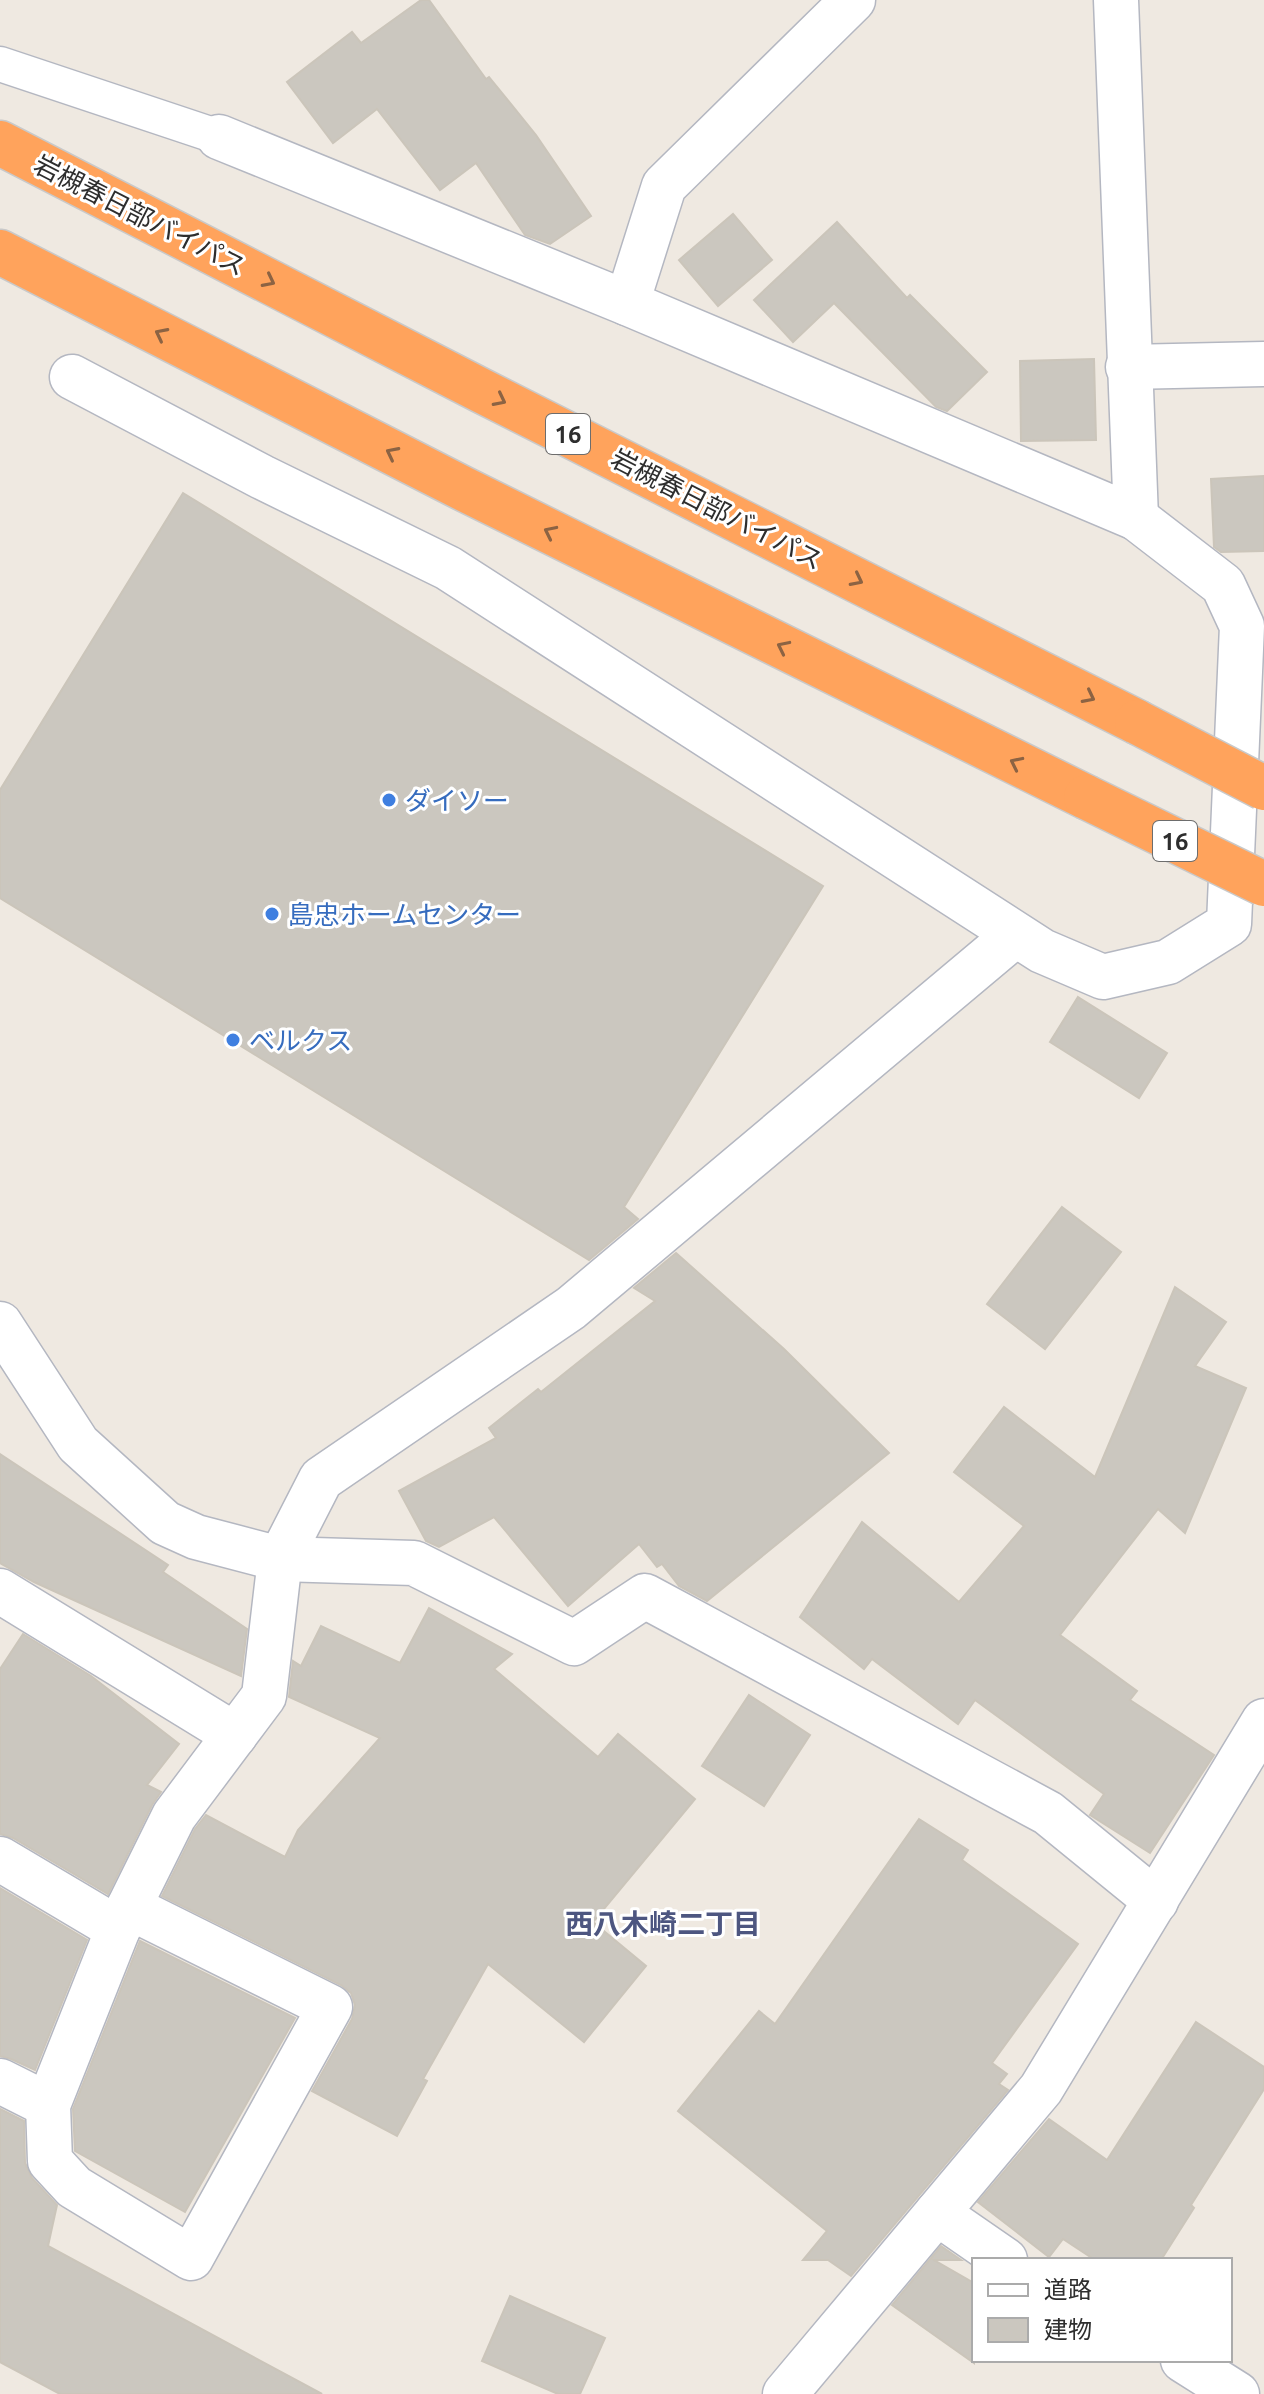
<svg xmlns="http://www.w3.org/2000/svg" width="1264" height="2394" viewBox="0 0 1264 2394" font-family="Ubuntu,'Noto Sans JP',sans-serif">
<style>
.building{fill:#cbc7bf;stroke:#cbc5ba;stroke-width:2}
.lines{fill:none;stroke-linecap:round;stroke-linejoin:round}
.lane-casing{stroke:#b4b7c1;stroke-width:37}
.street-casing{stroke:#b4b7c1;stroke-width:47}
.highway-casing{stroke:#c9c9c9;stroke-width:47}
.lane{stroke:#fff;stroke-width:34}
.street{stroke:#fff;stroke-width:44}
.highway{stroke:#ffa35c;stroke-width:44}
.highway-bridge-casing{stroke:#c9c9c9;stroke-width:47;stroke-linecap:butt}
.highway-bridge{stroke:#ffa35c;stroke-width:44}
.oneway{stroke:#8c6343}
.shop-dot{fill:#3f7fe0;stroke:#fff;stroke-width:3}
.labels{text-anchor:middle;dominant-baseline:central;stroke-width:6;stroke-linejoin:round;paint-order:stroke}
.shield{fill:#fff;stroke:#6d6d6d;stroke-width:2}
.shield-label{font-size:24px;font-weight:bold;fill:#2e2e2e}
.street-label{font-size:26px;fill:#2e2e2e;stroke:#fff}
.shop-label{font-size:26px;fill:#366cbe;stroke:#fff;text-anchor:start}
.neighbourhood-label{font-size:28px;font-weight:bold;fill:#4d5680;stroke:#fff}
</style>
<rect width="100%" height="100%" fill="#efe9e1"/>
<g class="building">
<polygon points="421,0 429,0 486,79 489,77 536,135 591,216 550,244 525,235 476,163 440,190 377,109 333,143 287,82 352,32 361,43"/>
<polygon points="733,214 772,260 718,306 679,260"/>
<polygon points="837,222 907,298 910,295 987,372 947,411 936,407 834,303 793,342 754,300"/>
<polygon points="1094,359 1096,440 1021,441 1020,361"/>
<polygon points="1264,476 1264,551 1221,552 1214,547 1211,479"/>
<polygon points="183,493 823,886 624,1207 638,1219 589,1260 0,898 0,790"/>
<polygon points="1078,997 1167,1053 1139,1098 1050,1042"/>
<polygon points="1062,1207 1121,1252 1045,1349 987,1304"/>
<polygon points="676,1253 784,1349 889,1453 707,1601 679,1586 662,1564 657,1567 639,1544 568,1606 494,1517 439,1547 426,1541 399,1491 496,1438 489,1428 538,1389 541,1392 655,1301 634,1288"/>
<polygon points="1175,1287 1226,1322 1195,1366 1246,1388 1185,1533 1158,1509 1060,1635 1137,1691 1130,1700 1214,1755 1150,1853 1090,1815 1104,1794 975,1700 958,1724 872,1659 864,1669 800,1617 862,1522 959,1602 1024,1526 954,1472 1004,1407 1095,1477"/>
<polygon points="0,1454 168,1565 163,1572 247,1629 241,1676 34,1582 0,1563"/>
<polygon points="429,1608 512,1654 494,1669 598,1757 618,1734 695,1799 593,1922 646,1966 584,2042 488,1964 423,2079 427,2081 397,2136 312,2091 352,2019 355,2005 351,1993 341,1985 162,1896 195,1829 206,1815 285,1857 298,1830 380,1738 289,1697 293,1661 301,1666 321,1626 400,1663"/>
<polygon points="23,1634 91,1676 179,1744 147,1785 161,1792 152,1805 108,1894 13,1838 0,1834 0,1669"/>
<polygon points="749,1695 810,1735 764,1806 702,1766"/>
<polygon points="919,1819 968,1850 962,1860 1078,1944 992,2063 1007,2074 999,2084 1008,2090 851,2276 828,2260 803,2260 827,2231 678,2111 759,2011 775,2024"/>
<polygon points="0,1888 87,1940 35,2070 11,2059 0,2056"/>
<polygon points="140,1941 295,2018 185,2212 75,2151 73,2109"/>
<polygon points="1196,2022 1264,2067 1264,2089 1191,2205 1194,2208 1161,2260 1095,2260 1063,2239 1049,2257 978,2202 1049,2119 1107,2160"/>
<polygon points="0,2109 24,2121 25,2163 32,2178 57,2205 48,2246 322,2394 60,2394 0,2362"/>
<polygon points="941,2246 961,2260 934,2260 974,2283 974,2363 892,2305"/>
<polygon points="510,2296 605,2338 580,2394 558,2394 482,2361"/>
</g>
<g class="lines">
<g class="lane-casing">
<polyline id="lane" points="0,64 219,137"/>
</g>
<g class="street-casing">
<g id="street">
<polyline points="219,137 627,303 1136,518 1116,0"/>
<polyline points="627,303 664,186 853,0"/>
<polyline points="1128,367 1264,364"/>
<polyline points="72,377 262,477 448,568 1042,951 1103,977 1168,962 1229,924 1242,626 1223,585 1136,518"/>
<polyline points="0,1324 78,1444 165,1523 196,1537 280,1559 414,1563 574,1643 645,1596 1048,1813 1156,1901"/>
<polyline points="0,1591 235,1735"/>
<polyline points="0,1859 118,1929 174,1816 264,1696 280,1559 321,1479 571,1308 1015,935"/>
<polyline points="118,1929 48,2105 50,2161 74,2187 191,2258 330,2007 129,1907"/>
<polyline points="0,2081 48,2105"/>
<polyline points="937,2213 1005,2260"/>
<polyline points="1183,2360 1237,2394"/>
<polyline points="785,2394 1041,2089 1264,1721"/>
</g>
</g>
<g class="highway-casing">
<g id="highway">
<polyline points="0,143 482,391 1137,722"/>
<polyline points="0,252 462,488 1086,797"/>
</g>
</g>
<use href="#lane" class="lane"/>
<use href="#street" class="street"/>
<use href="#highway" class="highway"/>
<g class="highway-bridge-casing">
<g id="highway-bridge">
<polyline points="1137,722 1264,788"/>
<polyline points="1086,797 1264,884"/>
</g>
</g>
<use href="#highway-bridge" class="highway-bridge"/>
</g>
<defs><path id="oneway-chevron" d="M-2-3.5L2.5 0L-2 3.5" fill="none" stroke-width="1.6" stroke-linecap="round" stroke-linejoin="round" transform="scale(2)"/></defs>
<g class="oneway">
<use href="#oneway-chevron" transform="translate(269 281) rotate(27)"/>
<use href="#oneway-chevron" transform="translate(161 334) rotate(-153)"/>
<use href="#oneway-chevron" transform="translate(500 400) rotate(27)"/>
<use href="#oneway-chevron" transform="translate(392 453) rotate(-153)"/>
<use href="#oneway-chevron" transform="translate(550 532) rotate(-154)"/>
<use href="#oneway-chevron" transform="translate(857 580) rotate(27)"/>
<use href="#oneway-chevron" transform="translate(783 647) rotate(-154)"/>
<use href="#oneway-chevron" transform="translate(1089 697) rotate(27)"/>
<use href="#oneway-chevron" transform="translate(1016 763) rotate(-154)"/>
</g>
<g class="shop-dot">
<circle cx="389" cy="800" r="8"/>
<circle cx="272" cy="914" r="8"/>
<circle cx="233" cy="1040" r="8"/>
</g>
<g class="labels">
<g class="shield">
<rect x="546" y="414" width="44" height="40" rx="6"/>
<rect x="1153" y="821" width="44" height="40" rx="6"/>
</g>
<g class="shield-label">
<text x="568" y="434">16</text>
<text x="1175" y="841">16</text>
</g>
<g class="street-label">
<text transform="translate(140 215) rotate(27)">岩槻春日部バイパス</text>
<text transform="translate(717 509) rotate(27)">岩槻春日部バイパス</text>
</g>
<g class="shop-label">
<text x="405" y="800">ダイソー</text>
<text x="288" y="914">島忠ホームセンター</text>
<text x="249" y="1040">ベルクス</text>
</g>
<g class="neighbourhood-label">
<text x="663" y="1923">西八木崎二丁目</text>
</g>
</g>
<rect x="972" y="2258" width="260" height="104" fill="#ffffff" stroke="#ababab" stroke-width="2"/>
<rect x="988" y="2284" width="40" height="12" fill="#ffffff" stroke="#ababab" stroke-width="2"/>
<text x="1044" y="2298" font-size="24" fill="#2e2e2e">道路</text>
<rect x="988" y="2318" width="40" height="24" fill="#cbc7bf" stroke="#ababab" stroke-width="2"/>
<text x="1044" y="2338" font-size="24" fill="#2e2e2e">建物</text>
</svg>
